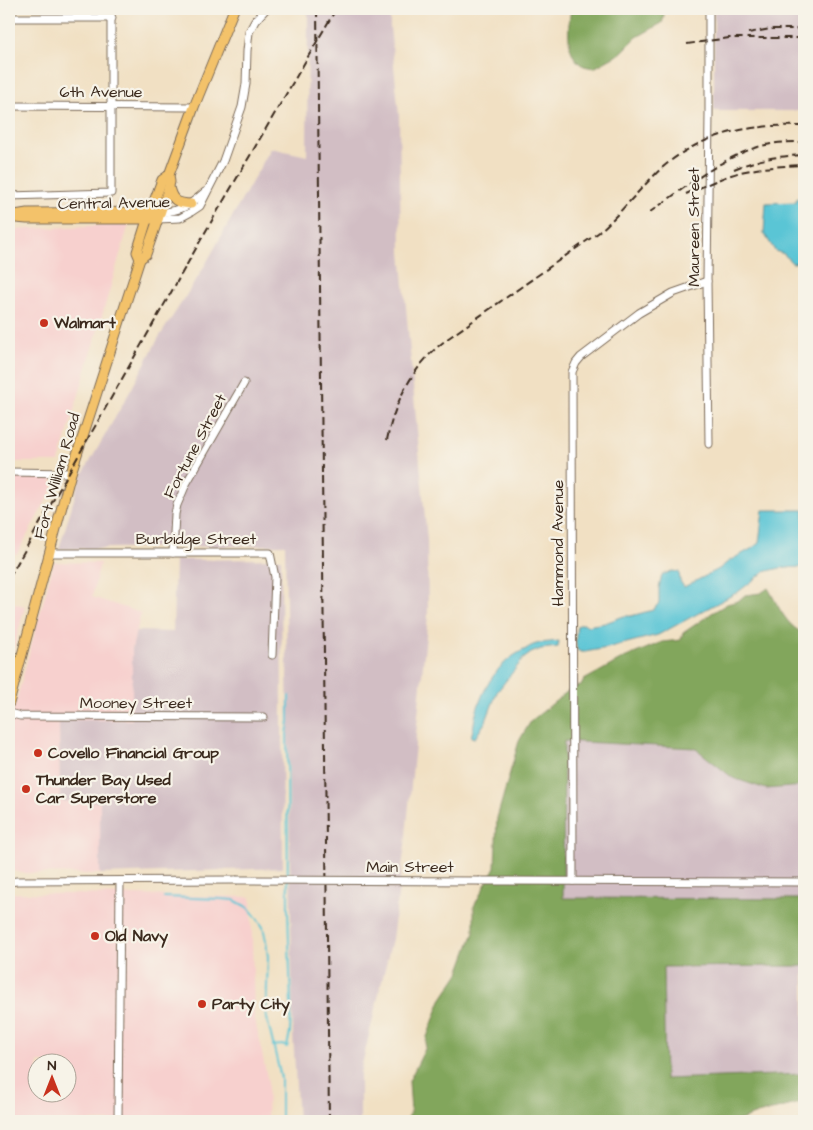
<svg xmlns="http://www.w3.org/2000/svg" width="813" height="1130" viewBox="0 0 813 1130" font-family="'Architects Daughter',sans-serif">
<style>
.built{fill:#f7d0ce;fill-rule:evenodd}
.industrial{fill:#d2bec4}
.forest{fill:#82a65c;stroke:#5e683d}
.water{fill:#5ac5d5;stroke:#4a787a}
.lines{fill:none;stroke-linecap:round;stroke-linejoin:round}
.stream{stroke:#5ac5d5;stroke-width:2}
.minor-casing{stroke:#7b6a58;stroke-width:9}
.major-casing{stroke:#7b6a58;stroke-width:11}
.minor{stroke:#fff;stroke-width:7}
.major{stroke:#f3c26a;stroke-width:9}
.rail{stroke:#3b2a1e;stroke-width:2;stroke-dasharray:8 4;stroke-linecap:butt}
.minor-bridge-casing{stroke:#7b6a58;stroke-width:9;stroke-linecap:butt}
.minor-bridge{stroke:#fff;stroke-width:7}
.poi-dot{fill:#c8321e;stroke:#f7f3e8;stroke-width:2}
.labels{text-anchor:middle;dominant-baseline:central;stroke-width:4.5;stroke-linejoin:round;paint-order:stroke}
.street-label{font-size:16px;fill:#3b2a1e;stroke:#f7f3e8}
.poi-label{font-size:16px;font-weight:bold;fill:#3b2a1e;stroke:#f7f3e8;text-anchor:start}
</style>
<rect width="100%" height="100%" fill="#f7f3e8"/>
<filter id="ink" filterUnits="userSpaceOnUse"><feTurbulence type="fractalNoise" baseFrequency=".02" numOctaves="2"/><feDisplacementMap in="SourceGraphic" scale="10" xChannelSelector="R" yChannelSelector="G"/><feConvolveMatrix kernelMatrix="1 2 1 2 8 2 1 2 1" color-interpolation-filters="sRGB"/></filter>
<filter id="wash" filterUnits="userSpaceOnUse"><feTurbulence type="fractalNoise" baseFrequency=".0096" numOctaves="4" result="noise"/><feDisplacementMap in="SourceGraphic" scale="20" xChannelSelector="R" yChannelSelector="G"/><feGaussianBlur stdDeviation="1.12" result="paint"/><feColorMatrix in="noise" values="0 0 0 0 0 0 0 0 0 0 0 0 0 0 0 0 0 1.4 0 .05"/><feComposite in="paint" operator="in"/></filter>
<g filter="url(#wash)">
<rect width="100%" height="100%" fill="#f1e0c3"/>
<g class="built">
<polygon points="129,224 59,462 9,462 9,230"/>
<polygon points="9,476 52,476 53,488 17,554 9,554"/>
<polygon points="54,562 100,563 92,597 141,613 132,649 132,720 59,720 60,801 100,802 100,874 22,873 9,870 9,727"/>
<polygon points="9,602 25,606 9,666"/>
<path d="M9 893 251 897 254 1015 268 1082 267 1121H9ZM38 1062H68V1092H38Z"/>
</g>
<g class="industrial">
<polygon points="308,9 390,9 390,27 399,115 401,252 427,540 428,615 405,845 392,939 360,1073 360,1121 298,1121 293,1034 285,545 59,549 80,479 132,388 158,339 200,274 271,148 307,156"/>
<rect x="714" y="9" width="90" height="102"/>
<polygon points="281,559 283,868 100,874 100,802 60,801 59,720 132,720 132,649 136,631 173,632 175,560"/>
<polygon points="564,741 695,748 733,778 766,789 804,786 804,899 563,899"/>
<polygon points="804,966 804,1074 665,1079 663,967"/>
</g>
<g class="forest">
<path d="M571 9H663L664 17 662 23 637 37 621 53 594 68C591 67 585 67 582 65 565 55 568 25 571 9Z"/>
<path d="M768 588C777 603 786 627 804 633V786L766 789 733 778 695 748 564 741 563 898 804 899V966L663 967 665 1079 804 1074V1102L757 1114 738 1121H406L411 1112 409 1081 425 1049 427 1037 441 1000 459 973 474 932V906L495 867 497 818 519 741 531 721 573 687 581 686 584 680 624 658 662 642 681 640 683 633 712 613 727 604 738 601 745 595 761 593Z"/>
</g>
<g class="water">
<polygon points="797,198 804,198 804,262 792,263 784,254 775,251 764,233 766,203 795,202"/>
<path d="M763 510H804V567L780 568 764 572 738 592 658 635 607 648 585 652H581L577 650C575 642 576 634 577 626L582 624H584L586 626 605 623 624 616H631L653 610 659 603V588L662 575 672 571 679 572 680 581 684 587 719 569 729 561 751 549 759 543Z"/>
<path d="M559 641 558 647 541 649 531 653 523 659 497 692 486 721 475 738 471 737C474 728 474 719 477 710 485 684 500 660 526 649 530 646 535 644 540 643 546 642 553 642 559 641Z"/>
</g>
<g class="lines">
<g class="stream">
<polyline points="164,897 221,899 234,900 249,908 257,918 263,927 266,941 268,957 266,1014 281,1078 281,1121"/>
<polyline points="273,1046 282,1045 287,1047 290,1032 291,1006 288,910 287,734 289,721 289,696"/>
</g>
</g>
</g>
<g filter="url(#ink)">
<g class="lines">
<g class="minor-casing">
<g id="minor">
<polyline points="709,9 709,114 707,281 709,444"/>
<polyline points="9,18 112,18"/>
<polyline points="9,106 194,107"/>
<polyline points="9,196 111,193 111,9"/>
<path d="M160 212C181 212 190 205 205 192"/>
<polyline points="158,219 180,218 191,212 200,206 223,161 242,107 246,84 247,51 249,32 255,21 266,9"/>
<polyline points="9,472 71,473"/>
<polyline points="50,553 270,553 275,577 272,655"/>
<polyline points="173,553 175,514 177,505 186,484 244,383"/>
<polyline points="9,713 20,716 264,717"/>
<polyline points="480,881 804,882"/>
<polyline points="573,881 572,372 576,363 581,357 639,313 673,293 707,281"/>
<polyline points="9,882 17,881 236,880"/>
<polyline points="118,1121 120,881"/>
</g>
</g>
<g class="major-casing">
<g id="major">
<path d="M169 187C172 201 177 203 191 204"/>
<polyline points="9,216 27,213 160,212"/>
<polyline points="16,218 27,219 158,219"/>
<polyline points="140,259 137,252 147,220 162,180 169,175"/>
<polyline points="9,703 71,473 140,259 146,254 166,196 170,182 169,175 194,107 234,9"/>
</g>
</g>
<use href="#minor" class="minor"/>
<use href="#major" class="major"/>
<g class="rail">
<polyline points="317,9 329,1121"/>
<polyline points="748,33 771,29 804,29"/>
<polyline points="687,44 729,38 804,38"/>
<path d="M734 169C757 159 779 156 804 155"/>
<path d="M686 194C704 186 722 177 741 172 762 167 783 166 804 165"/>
<path d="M650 212C684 189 726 153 766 145 779 142 791 142 804 142"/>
<path d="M387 440C395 399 415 362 450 337L598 233C621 213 640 188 663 167 690 143 727 130 762 127 776 125 790 126 804 126"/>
<polyline points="9,578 207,229 336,9"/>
</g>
<g class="minor-bridge-casing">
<polyline id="minor-bridge" points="236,880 480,881"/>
</g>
<use href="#minor-bridge" class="minor-bridge"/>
</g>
</g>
<g class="poi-dot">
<circle cx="44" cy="323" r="5"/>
<circle cx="38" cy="753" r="5"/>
<circle cx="26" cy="789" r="5"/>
<circle cx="95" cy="936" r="5"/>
<circle cx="202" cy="1004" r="5"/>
</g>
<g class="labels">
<g class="street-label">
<text x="101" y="92">6th Avenue</text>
<text transform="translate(114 203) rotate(-1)">Central Avenue</text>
<text transform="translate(694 227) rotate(-90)">Maureen Street</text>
<text transform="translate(195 446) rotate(-62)">Fortune Street</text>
<text transform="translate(57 476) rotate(-74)">Fort William Road</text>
<text x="196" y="539">Burbidge Street</text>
<text transform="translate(558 543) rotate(-90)">Hammond Avenue</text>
<text x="136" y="703">Mooney Street</text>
<text x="410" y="867">Main Street</text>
</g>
<g class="poi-label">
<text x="54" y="323">Walmart</text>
<text x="48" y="753">Covello Financial Group</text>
<text x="36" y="780">Thunder Bay Used<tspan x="36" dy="18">Car Superstore</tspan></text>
<text x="105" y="936">Old Navy</text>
<text x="212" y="1004">Party City</text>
</g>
</g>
<rect width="813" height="1130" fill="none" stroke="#f7f3e8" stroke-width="30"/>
<g transform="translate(52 1078)"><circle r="24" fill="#f7f3e8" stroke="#aca397"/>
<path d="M0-4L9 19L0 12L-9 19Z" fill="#c8321e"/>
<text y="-8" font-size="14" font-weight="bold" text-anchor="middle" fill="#3b2a1e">N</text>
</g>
</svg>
